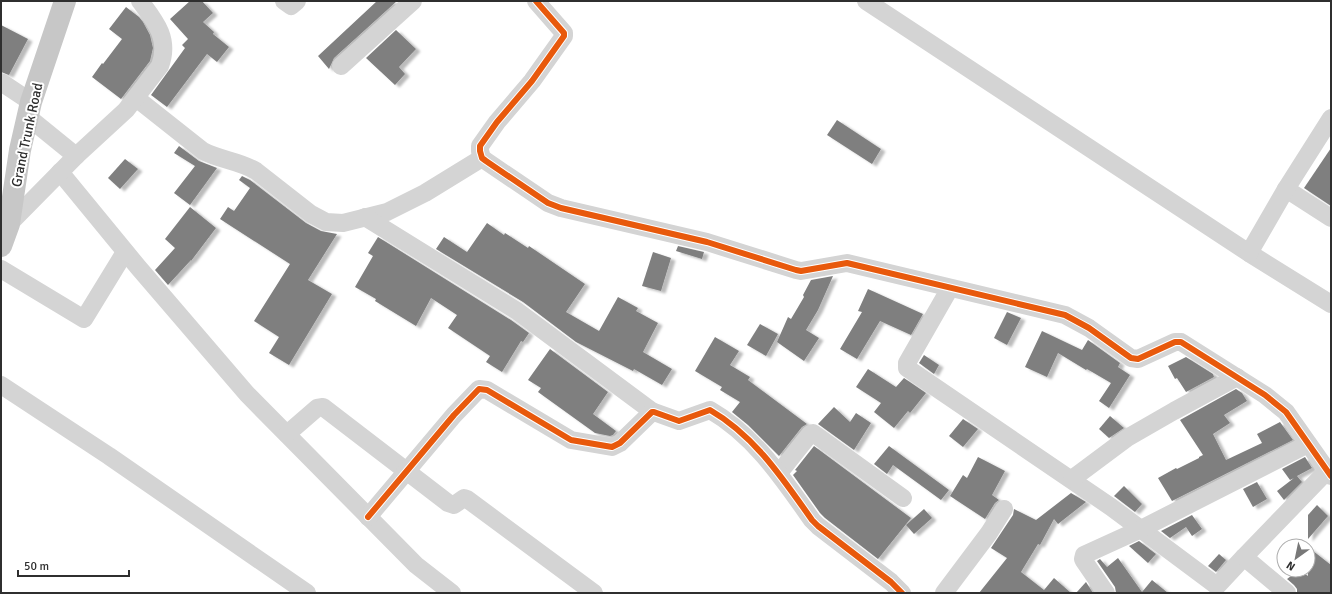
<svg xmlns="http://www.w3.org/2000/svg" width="1332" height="594" viewBox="0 0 1332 594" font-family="Signika,sans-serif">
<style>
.building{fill:#7f7f7f;filter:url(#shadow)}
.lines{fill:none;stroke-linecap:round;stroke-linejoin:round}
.minor{stroke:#d4d4d4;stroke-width:18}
.major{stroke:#c7c7c7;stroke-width:22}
.cycleway-casing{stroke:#fff;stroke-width:8}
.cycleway{stroke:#e8590c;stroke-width:6}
.labels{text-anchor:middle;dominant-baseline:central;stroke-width:4;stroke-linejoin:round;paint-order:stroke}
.street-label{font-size:14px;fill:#2f2f2f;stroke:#fff}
</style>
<defs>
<filter id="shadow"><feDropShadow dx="4.5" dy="2.5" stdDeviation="1" flood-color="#0004"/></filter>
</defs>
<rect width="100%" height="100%" fill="#fff"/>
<g class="building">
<polygon points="190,1 202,1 213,13 203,22 214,32 213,34 229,47 217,62 207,54 167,107 151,95 185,48 182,45 188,39 170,19"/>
<polygon points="377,1 397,1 334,58 329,69 318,56"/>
<polygon points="126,7 139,17 143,22 150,35 153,48 150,61 121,99 92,77 102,63 103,64 122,39 109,29"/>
<polygon points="1,25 28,39 9,75 1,72"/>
<polygon points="396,30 416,49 399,67 405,74 395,85 366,58"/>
<polygon points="837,120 881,149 872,164 827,135"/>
<polygon points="179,146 199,161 217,168 190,205 174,193 195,166 174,153"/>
<polygon points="1331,148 1331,206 1304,188"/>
<polygon points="125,159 138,169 120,189 108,178"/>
<polygon points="242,176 250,180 306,223 321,231 337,234 308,280 332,294 289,365 269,353 279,337 254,321 290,264 220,219 228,207 234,211 250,188 239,180"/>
<polygon points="190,207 216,228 191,261 191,260 168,285 155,270 175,248 165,239"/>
<polygon points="487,223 504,235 505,233 528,248 529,246 585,284 566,312 599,331 618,297 638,308 636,311 658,323 643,352 672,369 662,385 634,369 633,371 576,342 523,302 436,249 444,237 467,252"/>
<polygon points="378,237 511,320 529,333 523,342 521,341 502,372 486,362 490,356 448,328 457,315 431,298 416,326 375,301 376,299 355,287 373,256 368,253"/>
<polygon points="678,246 704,252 702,259 676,251"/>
<polygon points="653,252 671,258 661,291 642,286"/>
<polygon points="833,276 818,310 806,330 819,338 804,361 777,342 788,317 791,319 804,297 803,295 811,280"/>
<polygon points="868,289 923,314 911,335 880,321 857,359 840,349 862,312 858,311"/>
<polygon points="1007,312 1021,318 1007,345 994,338"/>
<polygon points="760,324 778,334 766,356 747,345"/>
<polygon points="1042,331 1082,350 1088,340 1120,363 1118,367 1130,375 1109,408 1099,401 1111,383 1087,369 1086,370 1058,353 1047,377 1025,367"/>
<polygon points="715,337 739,351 730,365 750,377 748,380 807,424 802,427 779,456 748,425 732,412 740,402 720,390 722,387 695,371"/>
<polygon points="550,349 608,392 593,414 616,431 613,435 610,436 595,433 538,392 541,388 528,380"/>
<polygon points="924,355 939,365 934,374 919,363"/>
<polygon points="1186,357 1213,374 1214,377 1186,392 1177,378 1175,379 1168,366"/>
<polygon points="868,369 896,387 904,378 926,393 910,413 908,411 894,428 874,412 881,403 856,387"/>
<polygon points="1236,389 1242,393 1247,401 1224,415 1230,423 1213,434 1226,460 1262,443 1257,434 1280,422 1293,440 1172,501 1158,478 1176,468 1177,469 1199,458 1199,457 1203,455 1180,420"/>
<polygon points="834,407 850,422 856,413 871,423 854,450 818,424"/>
<polygon points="1110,416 1124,428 1109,438 1099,429"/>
<polygon points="963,419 978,429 963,447 949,436"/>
<polygon points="814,446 911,518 878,559 825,518 820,513 793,475 797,471 795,470"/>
<polygon points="889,446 949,490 941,500 893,465 887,474 874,464"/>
<polygon points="978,457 1005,471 992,495 999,500 995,503 985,519 950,496 963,475 967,478"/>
<polygon points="1305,457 1312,468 1297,476 1302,482 1284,500 1277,491 1294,478 1290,480 1282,469"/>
<polygon points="1257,482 1267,499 1253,507 1243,489"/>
<polygon points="1124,486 1142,504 1135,512 1114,496"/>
<polygon points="1071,493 1086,502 1058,524 1054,519 1040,545 1038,544 1021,572 1044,590 1054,578 1071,593 979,593 1007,558 991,548 1013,515 1014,509 1036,520"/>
<polygon points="1317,505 1328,516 1308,539 1308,515"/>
<polygon points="924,509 932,518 914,534 906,525"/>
<polygon points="1192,515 1202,529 1192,536 1186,527 1170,538 1161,531"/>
<polygon points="1139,541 1156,554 1148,563 1129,546"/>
<polygon points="1308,547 1331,565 1331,593 1297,593 1297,589 1294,585 1287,579 1299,570 1308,576"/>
<polygon points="1219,554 1226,560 1216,572 1208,566"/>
<polygon points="1118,558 1142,592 1152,580 1168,593 1116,593 1115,587 1097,561 1100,559 1107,567"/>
<polygon points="1086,582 1093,593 1076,593"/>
</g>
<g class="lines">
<g class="minor">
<polyline points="284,1 291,6 297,1"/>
<polyline points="536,1 564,33 564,36 532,81 497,122 480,146 480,151 482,158 486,161 548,203 561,208 707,242 796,270 801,271 847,263 1065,315 1089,328 1131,358 1138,359 1175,342 1181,342 1265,395 1286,412 1331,476"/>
<polyline points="866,1 1249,253 1331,304"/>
<polyline points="341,66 413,1"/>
<polyline points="1,82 31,102"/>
<path d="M136 98 203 151C220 160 240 161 256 171L311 214 326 222 343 223 387 212 425 193 482 158"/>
<polyline points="28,117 76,156"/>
<polyline points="60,172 138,267 247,394 416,565 452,593"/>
<polyline points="1286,189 1331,218"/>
<polyline points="365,217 517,311 653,412"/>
<path d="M9 224 76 156 126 110 160 66C170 39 156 22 140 1"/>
<polyline points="1249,253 1286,189 1331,118"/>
<polyline points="1,269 84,319 125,252"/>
<polyline points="950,288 907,363 907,368 1111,507 1217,586 1244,557"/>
<polyline points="1,385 109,456 307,593"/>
<polyline points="287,434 317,408 323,407 448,503 454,505 464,498 467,499 594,593"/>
<polyline points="779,473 810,434 813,433 903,498"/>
<polyline points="1072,479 1127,438 1174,411 1237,377"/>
<path d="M368 517 454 415 479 389 487 390 571 440 612 447 620 443 652 412H654L679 421 710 410C755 436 783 479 812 520L818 526 891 582 902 593"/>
<polyline points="944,593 989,533 1004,509"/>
<polyline points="1106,593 1084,561 1083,559 1084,555 1141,529 1308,444"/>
<polyline points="1287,593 1244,557 1327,471"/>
</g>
<polyline class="major" points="1,246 9,224 20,150 31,102 65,1"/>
<g class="cycleway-casing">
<g id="cycleway">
<polyline points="536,1 564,33 564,36 532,81 497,122 480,146 480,151 482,158 486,161 548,203 561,208 707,242 796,270 801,271 847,263 1065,315 1089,328 1131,358 1138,359 1175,342 1181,342 1265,395 1286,412 1331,476"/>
<path d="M368 517 454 415 479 389 487 390 571 440 612 447 620 443 652 412H654L679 421 710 410C755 436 783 479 812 520L818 526 891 582 902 593"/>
</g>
</g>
<use href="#cycleway" class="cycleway"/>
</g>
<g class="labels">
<g class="street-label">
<text transform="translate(27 135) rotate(-78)">Grand Trunk Road</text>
</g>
</g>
<rect width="1332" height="594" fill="none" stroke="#2f2f2f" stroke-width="4"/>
<g transform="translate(1296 558) rotate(213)"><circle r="19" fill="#ffffff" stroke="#acacac"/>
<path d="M0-3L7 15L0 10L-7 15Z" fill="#787878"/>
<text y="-6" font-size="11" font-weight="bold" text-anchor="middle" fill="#2f2f2f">N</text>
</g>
<path d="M18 570v6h111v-6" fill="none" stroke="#2f2f2f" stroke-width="2"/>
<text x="24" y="570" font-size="12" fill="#2f2f2f" stroke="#ffffff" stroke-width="3" paint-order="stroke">50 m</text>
</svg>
